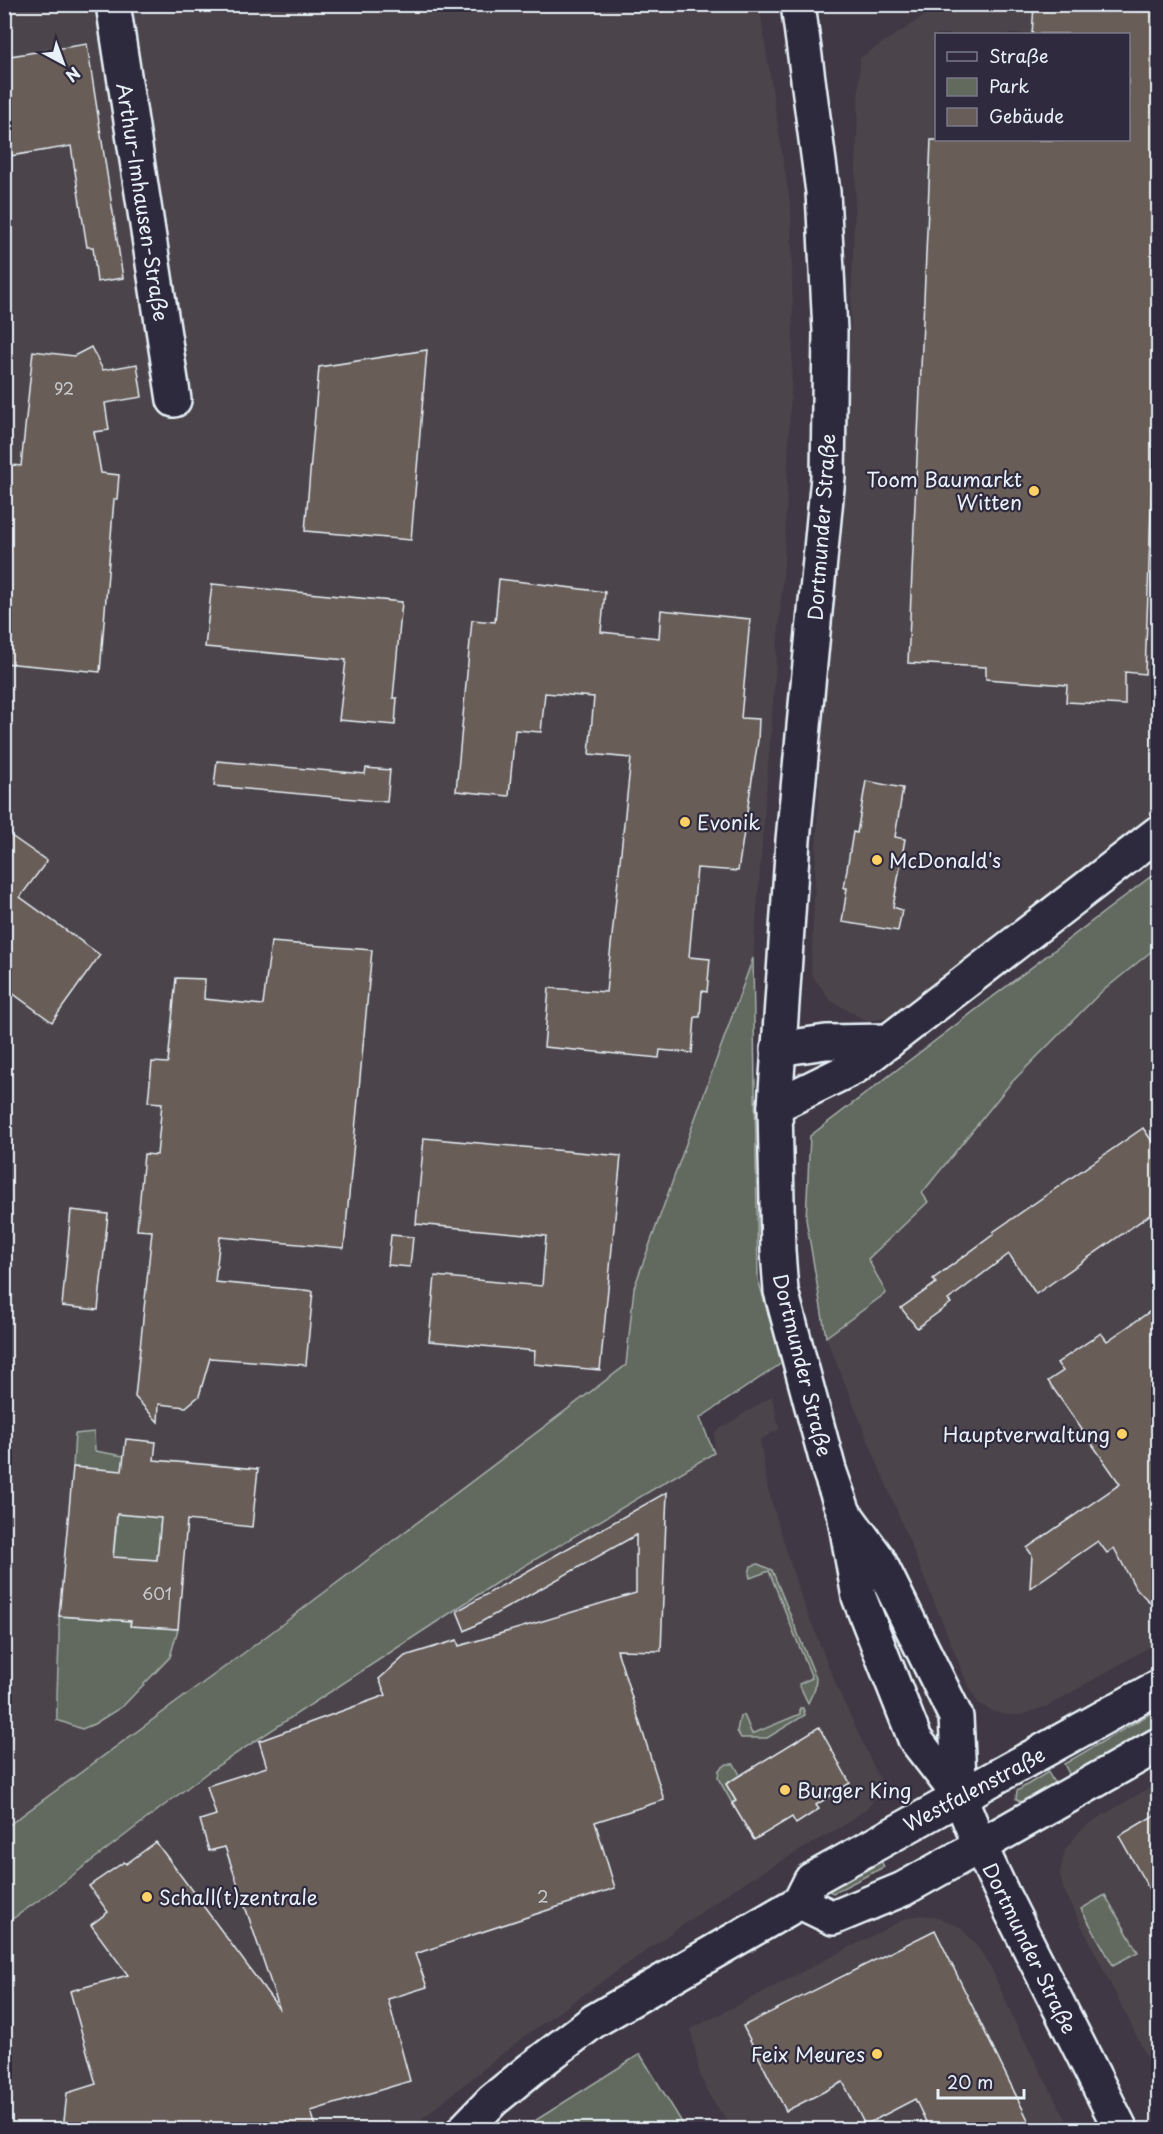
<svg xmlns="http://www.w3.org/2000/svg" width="1163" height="2134" viewBox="0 0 1163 2134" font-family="'Playpen Sans',sans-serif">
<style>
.built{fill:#4c444b;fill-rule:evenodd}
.green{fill:#626a5e;stroke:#a5aeab;stroke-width:1.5}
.building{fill:#695d59;stroke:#e8f1f8;stroke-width:1.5;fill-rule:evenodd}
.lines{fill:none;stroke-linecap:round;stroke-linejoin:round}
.street-casing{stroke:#e8f1f8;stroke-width:38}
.secondary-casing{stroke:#e8f1f8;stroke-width:38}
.street{stroke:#2f2a3d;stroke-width:33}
.secondary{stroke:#2f2a3d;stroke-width:33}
.poi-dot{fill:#ffd166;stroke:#2f2a3d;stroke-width:2}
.labels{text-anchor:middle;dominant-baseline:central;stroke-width:4.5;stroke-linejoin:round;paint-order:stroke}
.number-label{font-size:16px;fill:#c8ccd0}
.street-label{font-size:20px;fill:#e8f1f8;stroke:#2f2a3d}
.poi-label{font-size:20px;fill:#e8f1f8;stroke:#2f2a3d;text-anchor:start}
</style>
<rect width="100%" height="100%" fill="#403945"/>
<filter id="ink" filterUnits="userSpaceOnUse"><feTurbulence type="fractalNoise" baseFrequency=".0167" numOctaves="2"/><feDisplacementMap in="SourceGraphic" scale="12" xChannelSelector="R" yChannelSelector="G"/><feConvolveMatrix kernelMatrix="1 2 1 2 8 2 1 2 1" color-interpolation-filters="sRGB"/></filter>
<g filter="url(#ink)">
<g class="built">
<polygon points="5,5 759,5 791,210 793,336 784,561 753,958 634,1288 626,1365 256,1644 5,1828"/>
<path d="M941 5H1158V820L913 1014 867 1021 830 1000 811 973 828 581 847 424 860 58ZM936 34H1128V140H936Z"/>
<polygon points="1158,946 1158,1642 1048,1706 1020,1715 1008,1715 994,1712 978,1703 966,1680 826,1337 886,1293 868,1259 928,1202 922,1194 1010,1085 1099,994"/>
<polygon points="772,1396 779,1429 760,1440 768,1490 798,1589 838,1690 881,1782 872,1802 867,1808 846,1824 750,1879 728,1893 522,2038 409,2129 5,2130 5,1924 52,1891 208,1772 499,1581 714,1453 715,1432"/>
<polygon points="1158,1783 1158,2079 1069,1900 1063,1888 1060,1873 1065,1850 1080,1831 1091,1822"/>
<polygon points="921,1915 937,1917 960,1927 979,1949 992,1970 1018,2029 1071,2129 737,2129 727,2120 711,2098 700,2075 691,2029 905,1919"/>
</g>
<g class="green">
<polygon points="1158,871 1158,946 1099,994 1010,1084 922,1193 928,1202 868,1259 886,1293 826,1337 806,1219 810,1136"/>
<polygon points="753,958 758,1279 782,1363 700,1418 714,1453 499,1581 208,1772 52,1891 5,1924 5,1828 256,1644 626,1365 634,1288"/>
<polygon points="94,1432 95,1451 124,1456 122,1471 73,1467 75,1434"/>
<path d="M119 1501 161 1518 157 1560 135 1559 130 1625 178 1629 170 1657 123 1706 94 1724 82 1729 57 1720C56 1685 60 1651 59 1616L107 1619Z"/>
<polygon points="758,1564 772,1570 816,1678 815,1688 808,1703 799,1684 812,1678 769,1571 750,1578 749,1574 751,1566"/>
<polygon points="800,1708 803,1708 805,1715 767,1738 741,1738 737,1731 740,1716 744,1715 752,1734 800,1714"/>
<polygon points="1158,1709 1158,1734 1074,1783 1064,1764"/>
<polygon points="727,1764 734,1764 740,1775 726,1784 736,1801 732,1803 718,1778 719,1770"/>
<path d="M1048 1772 1059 1792C1046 1797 1028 1808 1016 1799L1017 1791Z"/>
<polygon points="878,1854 884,1867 833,1893 829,1891 827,1886"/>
<polygon points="1105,1895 1138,1952 1113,1965 1081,1909"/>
<polygon points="640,2054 686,2129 522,2129"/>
</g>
<g class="building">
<polygon points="1034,6 1158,11 1158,319 1145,674 1125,672 1125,705 1066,702 1067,685 986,679 986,667 908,663 931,140 1128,140 1128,34 1032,34"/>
<polygon points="87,44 123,278 97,282 93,247 87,247 71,146 4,157 4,57"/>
<polygon points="91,347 103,370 137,364 142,397 105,403 109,430 94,432 101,473 119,475 117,499 114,499 100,672 4,663 4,464 21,466 33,351 74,356"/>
<polygon points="427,350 411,540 305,531 319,367"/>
<polygon points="499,579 605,592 601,632 659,638 661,610 750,619 741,718 759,719 758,740 738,871 697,868 689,957 710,959 707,992 702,991 700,1017 695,1017 692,1053 660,1050 659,1058 544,1047 549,988 606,992 631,758 589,754 594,697 545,693 541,732 515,730 509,796 456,791 472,620 495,622"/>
<polygon points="212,584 402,602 393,698 397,698 395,725 339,720 346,660 205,647"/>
<polygon points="217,761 365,774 366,768 390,770 387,802 214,786"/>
<polygon points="866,781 903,788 895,837 905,839 893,907 902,910 898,931 842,922 847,888 844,888 853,832 857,833"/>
<polygon points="4,831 47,861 20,897 100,955 52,1022 4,987"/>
<polygon points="271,942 372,950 344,1248 220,1237 215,1282 313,1291 306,1365 210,1358 199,1396 186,1407 159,1404 158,1422 135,1397 152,1231 137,1230 144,1154 157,1155 162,1103 148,1102 152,1062 168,1063 176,978 205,979 204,999 263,1005"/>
<polygon points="1143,1128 1158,1150 1158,1209 1036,1294 1009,1254 948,1300 951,1303 917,1328 901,1308 936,1283 933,1279 994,1234 993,1232"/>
<polygon points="424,1138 621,1156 600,1370 534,1364 535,1351 429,1341 435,1276 542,1286 546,1236 416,1224"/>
<polygon points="71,1210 108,1214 98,1310 62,1306"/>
<polygon points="391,1235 413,1237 410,1267 388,1265"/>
<polygon points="1158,1306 1158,1611 1135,1587 1114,1548 1107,1553 1098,1541 1030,1588 1032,1555 1027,1548 1120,1484 1048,1381 1063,1371 1057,1363 1101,1333 1107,1341"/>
<path d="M126 1439 156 1442 154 1460 258 1469 252 1527 187 1520 178 1629 130 1626 131 1621 59 1616 73 1467 122 1471ZM117 1514 161 1518 157 1560 113 1557Z"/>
<polygon points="667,1492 661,1651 617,1650 664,1800 595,1822 615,1888 415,1954 427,1987 388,1999 410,2081 311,2111 317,2130 63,2130 67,2093 96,2084 70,1991 128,1975 91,1925 108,1912 89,1886 124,1862 126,1864 156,1842 280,2010 225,1847 209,1851 200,1820 216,1815 207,1786 267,1767 259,1741 386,1695 379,1679 405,1656 457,1640 459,1646 636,1593 636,1535 465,1631 457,1611"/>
<polygon points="819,1727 850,1783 816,1805 819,1809 796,1824 792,1817 754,1840 732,1803 736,1801 726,1784"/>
<polygon points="1158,1813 1158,1905 1119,1836"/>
<polygon points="935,1930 1033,2130 930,2130 915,2099 865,2125 843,2082 786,2111 743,2026"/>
</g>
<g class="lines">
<g class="street-casing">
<g id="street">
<polyline points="113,4 174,400"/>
<polyline points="778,1049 826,1042 889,1041"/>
<polyline points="775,1106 855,1067 1158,833"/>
<polyline points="960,1797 1158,1687"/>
<polyline points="980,1846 1158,1745"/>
</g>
</g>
<g class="secondary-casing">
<g id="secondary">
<polyline points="798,4 823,192 830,331 828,477 793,840 775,1106 778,1251 781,1291 829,1470 844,1513 859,1597 915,1739 960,1797 980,1846 1003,1895 1121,2130"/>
<polyline points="848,1518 878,1559 956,1717 960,1797"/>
<polyline points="800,1902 833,1918 903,1889 980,1846"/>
<polyline points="464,2130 493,2100 531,2069 594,2021 800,1902 811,1880 960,1797"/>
</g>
</g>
<use href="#street" class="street"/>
<use href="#secondary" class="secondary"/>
</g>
</g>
<g class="poi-dot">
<circle cx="1034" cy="491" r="6"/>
<circle cx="685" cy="822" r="6"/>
<circle cx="877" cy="860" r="6"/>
<circle cx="1122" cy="1434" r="6"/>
<circle cx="785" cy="1790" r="6"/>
<circle cx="147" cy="1897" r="6"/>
<circle cx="877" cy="2054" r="6"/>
</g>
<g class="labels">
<g class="number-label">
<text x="64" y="388">92</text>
<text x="157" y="1593">601</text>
<text x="543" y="1896">2</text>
</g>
<g class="street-label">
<text transform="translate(143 202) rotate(81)">Arthur-Imhausen-Straße</text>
<text transform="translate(821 527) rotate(-86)">Dortmunder Straße</text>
<text transform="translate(803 1365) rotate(76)">Dortmunder Straße</text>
<text transform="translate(974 1789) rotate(-28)">Westfalenstraße</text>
<text transform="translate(1030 1948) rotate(64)">Dortmunder Straße</text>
</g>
<g class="poi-label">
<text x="1022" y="479" text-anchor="end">Toom Baumarkt<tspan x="1022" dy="23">Witten</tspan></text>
<text x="697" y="822">Evonik</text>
<text x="889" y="860">McDonald's</text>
<text x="1110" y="1434" text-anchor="end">Hauptverwaltung</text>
<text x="797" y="1790">Burger King</text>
<text x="159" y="1897">Schall(t)zentrale</text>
<text x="865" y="2054" text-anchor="end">Feix Meures</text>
</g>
</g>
<rect width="1163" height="2134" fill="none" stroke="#2f2a3d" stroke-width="24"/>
<rect x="12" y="12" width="1139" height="2110" fill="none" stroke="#e8f1f8" stroke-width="2" filter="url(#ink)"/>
<rect x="935" y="33" width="195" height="108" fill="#2f2a3d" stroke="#797a88" stroke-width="1.5"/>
<rect x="947" y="52" width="30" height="9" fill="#2f2a3d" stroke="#797a88" stroke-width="1.5"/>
<text x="989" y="63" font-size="18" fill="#e8f1f8">Straße</text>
<rect x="947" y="78" width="30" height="18" fill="#626a5e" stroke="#797a88" stroke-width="1.5"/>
<text x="989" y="93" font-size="18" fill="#e8f1f8">Park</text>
<rect x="947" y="108" width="30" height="18" fill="#695d59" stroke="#797a88" stroke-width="1.5"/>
<text x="989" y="123" font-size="18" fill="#e8f1f8">Gebäude</text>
<g transform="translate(63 63) rotate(139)" stroke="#2f2a3d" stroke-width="4.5" paint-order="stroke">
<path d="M0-4.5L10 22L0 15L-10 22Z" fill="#e8f1f8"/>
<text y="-9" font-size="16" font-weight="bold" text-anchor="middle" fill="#e8f1f8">N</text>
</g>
<path d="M938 2089v9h86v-9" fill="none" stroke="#e8f1f8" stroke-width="3"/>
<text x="947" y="2089" font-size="18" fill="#e8f1f8" stroke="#2f2a3d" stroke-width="4.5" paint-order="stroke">20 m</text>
</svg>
